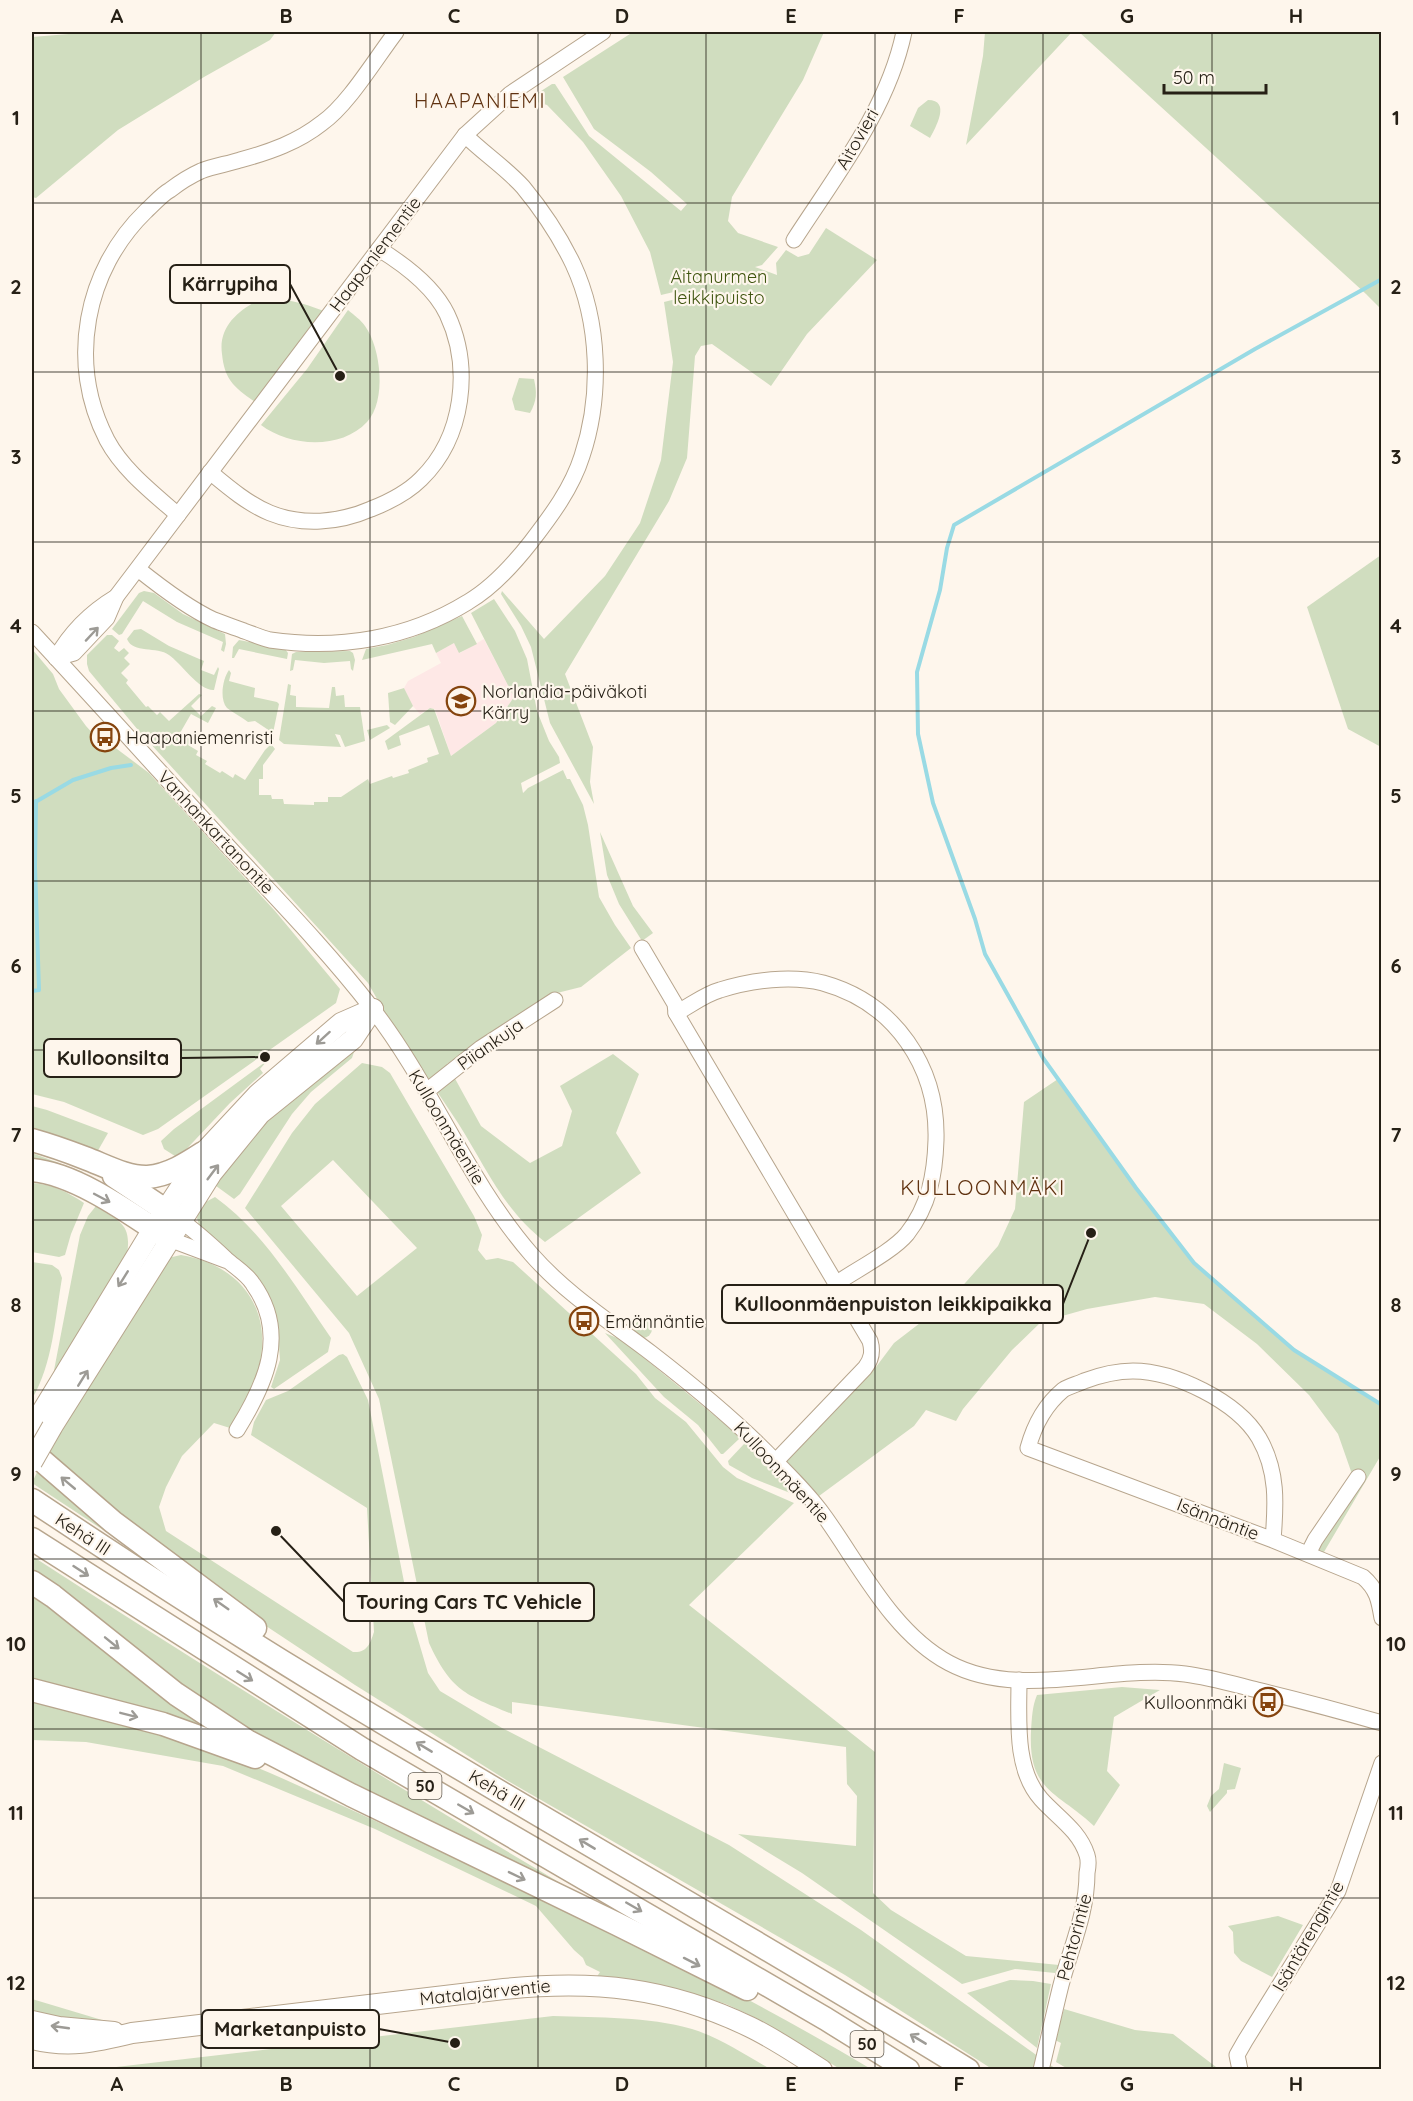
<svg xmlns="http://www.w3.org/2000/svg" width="1413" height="2101" viewBox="0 0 1413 2101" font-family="Quicksand,sans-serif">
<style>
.education{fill:#fee8e6}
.green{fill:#d0ddbf;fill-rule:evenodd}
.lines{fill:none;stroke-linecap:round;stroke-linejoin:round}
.stream{stroke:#99dae4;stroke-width:4}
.minor-casing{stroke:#b7a58d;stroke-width:17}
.major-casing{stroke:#b7a58d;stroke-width:22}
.highway-casing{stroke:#b7a58d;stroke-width:25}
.minor{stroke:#fff;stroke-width:15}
.major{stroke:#fff;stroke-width:20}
.highway{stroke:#fff;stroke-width:22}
.major-bridge-casing{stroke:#b7a58d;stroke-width:22;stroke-linecap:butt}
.major-bridge{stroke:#fff;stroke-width:20}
.oneway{stroke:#9d9b96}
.grid{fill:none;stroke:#262016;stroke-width:1.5;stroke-opacity:0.55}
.labels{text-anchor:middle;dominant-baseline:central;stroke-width:4.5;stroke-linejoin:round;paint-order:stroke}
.shield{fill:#fef6ec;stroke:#676056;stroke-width:1.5}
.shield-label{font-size:16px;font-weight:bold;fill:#262016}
.street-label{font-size:18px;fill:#262016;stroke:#fef6ec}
.park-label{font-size:18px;fill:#3f550f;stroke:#fef6ec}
.poi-label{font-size:18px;fill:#262016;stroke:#fef6ec;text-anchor:start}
.neighbourhood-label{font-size:20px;letter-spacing:1.5px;fill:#603210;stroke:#fef6ec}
.quarter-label{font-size:21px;letter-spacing:1.5px;fill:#603210;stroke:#fef6ec}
.leader{fill:none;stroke:#262016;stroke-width:2}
.callout-dot{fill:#262016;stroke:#fef6ec;stroke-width:2}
.callout{fill:#fef6ec;stroke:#262016;stroke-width:2}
.callout-label{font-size:20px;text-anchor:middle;font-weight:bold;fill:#262016}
.neatline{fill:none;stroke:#262016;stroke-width:2}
.grid-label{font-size:20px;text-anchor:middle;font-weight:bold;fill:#262016}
</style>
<rect width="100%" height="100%" fill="#fef6ec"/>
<polygon class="education" points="484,639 514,697 496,723 451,756 435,709 430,708 420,714 411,704 404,688 408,681 441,663 436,653 454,643 460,653"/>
<g class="green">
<polygon points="93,32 276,32 270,40 204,77 118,130 36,198 32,197 32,37"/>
<polygon points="633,32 824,32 803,80 732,197 728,221 738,233 778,247 762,265 755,267 777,275 776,263 786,250 798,257 809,254 826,228 877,260 807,334 771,386 712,344 701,346 695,356 687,458 669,501 565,674 593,747 590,782 594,804 550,723 531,647 521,626 501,594 502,591 544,639 605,576 640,523 661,460 673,362 664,302 680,298 678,291 661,295 650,252 621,196 583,142 547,105 531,100 530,98 552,84 555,84 589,136 681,211 687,204 651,172 594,129 563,77"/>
<polygon points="985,32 1072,32 966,145 983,56"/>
<polygon points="1079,32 1381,32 1381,309 1366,294"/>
<path d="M928 100C951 100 936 127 930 138L910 126 918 108Z"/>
<path d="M262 298C284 298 303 303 324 311L255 402C248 397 239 391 233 384 226 376 223 365 222 354 218 326 239 310 262 298Z"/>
<path d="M348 310C354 315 361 320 365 326 381 348 387 401 367 422 341 450 290 447 261 425L307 369Z"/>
<path d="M519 378 534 379C537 393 537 400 530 413L515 410 512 399Z"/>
<polygon points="1381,555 1381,747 1348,729 1307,607"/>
<polygon points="144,591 154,593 183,614 225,634 226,644 224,652 221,650 223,642 177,622 143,601 122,634 119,635 112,629 139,593"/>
<path d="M494 599 515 631 527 659 537 711 549 741 559 757 560 763 521 783 523 793 528 788 563 770 567 779H570L583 805 588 825 599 897 615 925 631 948 581 987 549 995 447 1064 481 1126 530 1163 562 1146 572 1111 560 1086 613 1054 639 1074 616 1133 641 1173 545 1242C502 1208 486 1167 458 1123 428 1077 395 1032 368 983L138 730 89 671 87 664V655L107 635H112L119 641 114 648 119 652 124 648 129 653 124 658 130 664 121 673 128 680 126 683 146 707 148 706 157 715 160 712 169 721 199 694 202 695 191 706 201 716 212 706 216 708 208 723 191 714 180 733 191 740 188 745 198 751 196 755 207 761 205 764 220 773 222 771 233 778 235 774 245 780 265 750 271 744 275 749 263 765V779H259V795H271L272 799H283L284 804 314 805V802H328V797H341L368 779 370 784 392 776 393 778 409 773 408 770 428 762 427 758 439 754 429 725 399 736 401 745 388 750 385 741 430 708 434 709 451 756 496 723 514 697 471 613Z"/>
<polygon points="462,616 477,644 459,653 454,643 436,653 432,644 362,660 366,649 387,645 414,637"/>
<path d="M141 629 169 646 204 661 201 670 214 675 218 667 219 669 214 690C199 691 181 663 169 655 157 646 133 654 127 639L134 630Z"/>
<polygon points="239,640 285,649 288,653 287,659 239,649 234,658 232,658 233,647"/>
<polygon points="32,649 53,674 59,689 86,726 106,748 113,746 149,773 275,911 340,989 336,1003 158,1129 143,1135 64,1102 32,1094"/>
<polygon points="350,651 353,653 355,660 353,671 351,669 350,661 324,663 295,660 293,670 290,671 292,654 296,652"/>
<path d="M229 670 231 673 229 681 255 688 254 697 277 702 279 704 273 733 255 721 248 722C242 717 233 713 227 708 219 699 223 678 229 670Z"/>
<polygon points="288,684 291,685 290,695 296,696 296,707 329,708 332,687 335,687 336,696 344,695 345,707 360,707 365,741 345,747 340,735 335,734 341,747 284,744 279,740"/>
<polygon points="404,688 413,706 395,725 390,722 388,693"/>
<polygon points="387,725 390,728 370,740 367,730"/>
<polygon points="600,832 633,906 653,933 642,941 619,904 607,875"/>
<polygon points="352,1051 354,1052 352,1058 311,1092 292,1114 240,1194 234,1199 212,1183 260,1126"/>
<polygon points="268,1060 260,1069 263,1073 230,1103 178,1158 164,1149 161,1141 174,1129"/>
<path d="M362 1063 382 1067 390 1073 474 1216 482 1235 478 1250 486 1260 498 1258 513 1262 636 1374 655 1398 686 1422 723 1467 737 1478 794 1503 689 1605 875 1752 873 1893 891 1910 966 1956 1059 1965 1055 1973 1015 1969 962 1984 802 1873 738 1834 856 1846 857 1796 847 1784 846 1747 512 1702V1714C466 1695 451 1691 429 1643L379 1399 349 1333 245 1208 292 1133 315 1104ZM333 1160 417 1248 357 1296 281 1206Z"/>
<polygon points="1058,1079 1136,1188 1194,1263 1294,1350 1381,1405 1381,1455 1324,1552 1322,1560 1308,1554 1353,1477 1338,1434 1309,1395 1257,1344 1204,1304 1155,1297 1087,1309 1041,1322 1012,1350 963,1409 956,1421 926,1410 914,1426 819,1496 785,1460 876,1367 894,1343 950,1300 998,1246 1015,1209 1024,1102"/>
<polygon points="32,1106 47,1110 108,1133 96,1154 32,1131"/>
<polygon points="32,1153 83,1172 81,1175 32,1165"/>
<path d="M32 1183C51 1184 68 1192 84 1203L71 1234 65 1255 59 1257 32 1252Z"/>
<path d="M215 1197C264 1232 297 1289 331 1338L328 1352 274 1389 271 1387 280 1360 277 1317 265 1290 199 1225 197 1218 200 1205Z"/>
<path d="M96 1206C119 1222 132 1223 127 1254L51 1386 80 1235 88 1216Z"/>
<path d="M181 1255C242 1265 276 1312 257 1374 252 1393 240 1411 230 1428L214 1423 182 1456 166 1487 159 1507 166 1531 353 1652C367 1653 370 1644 374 1632L367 1508 251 1435 254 1422 266 1400 288 1391 339 1355 343 1354 347 1357 368 1400 410 1612 428 1673 440 1691 502 1728 729 1845 861 1930 1056 2069H992L845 1975 508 1781 355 1685 215 1592 45 1456 168 1258Z"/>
<path d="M32 1262 52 1265 59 1270 62 1278C55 1319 53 1363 32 1399Z"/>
<circle cx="643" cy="1329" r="9"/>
<polygon points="605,1333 622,1340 737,1434 739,1439 723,1454 721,1454 698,1425 664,1397"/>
<polygon points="744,1444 748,1445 798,1496 752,1478 729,1465 728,1461"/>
<polygon points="38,1470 129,1547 32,1483"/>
<path d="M32 1556C221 1678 412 1797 607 1910L235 1725 32 1573Z"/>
<polygon points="32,1594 213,1730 32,1682"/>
<path d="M1122 1687 1160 1690 1114 1717 1107 1771 1120 1785 1094 1826C1057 1791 1028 1792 1031 1731 1032 1718 1032 1707 1037 1695Z"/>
<path d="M32 1700C94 1715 158 1728 219 1752 289 1779 356 1813 426 1844 577 1911 728 1984 871 2069H840L756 2018 726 2004 670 1987 596 1978 600 1972 586 1965 583 1958 574 1950 536 1906 375 1829 223 1766 86 1742 32 1740Z"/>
<polygon points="1224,1763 1241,1768 1235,1789 1227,1790 1227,1793 1210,1812 1207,1806 1211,1796 1219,1789"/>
<polygon points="1278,1916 1303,1925 1272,1977 1241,1961 1234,1953 1233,1932 1228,1926"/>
<polygon points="1010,1980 1033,1981 1051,1984 1037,2048 967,1993"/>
<polygon points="32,1999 122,2026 46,2020 32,2016"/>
<polygon points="1064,2009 1135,2030 1173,2034 1216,2067 1214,2070 1068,2069 1056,2062 1061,2043 1055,2040"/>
<path d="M553 2016C599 2018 647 2016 692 2029 720 2038 744 2054 770 2069H99Z"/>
</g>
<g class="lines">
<g class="stream">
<polyline points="1382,279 1255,349 954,525 947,548 940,590 917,672 918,734 933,803 975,919 985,954 1043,1058 1136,1188 1194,1263 1294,1350 1382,1405"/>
<polyline points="32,804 73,780 111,768 131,765"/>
<polyline points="32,991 39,990 35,866 36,801"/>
</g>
<g class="minor-casing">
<g id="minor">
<path d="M794 240C836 175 888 109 904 32"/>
<path d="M210 472C228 487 248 504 270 513 302 526 339 523 371 509 389 502 407 493 421 479 464 437 472 367 447 314 434 287 405 265 379 249"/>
<path d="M178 515C153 493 123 470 107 440 67 363 85 270 146 211 154 204 161 195 170 190 179 183 190 176 201 171 213 166 228 164 240 160 270 152 298 142 322 123 348 105 376 58 396 32"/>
<path d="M138 569C158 585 192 610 214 620 224 624 234 627 244 631 253 634 261 638 270 640 339 650 408 639 468 602 492 588 513 565 531 542 551 516 572 488 582 456 602 396 600 322 573 264 560 237 542 210 523 187 506 168 483 153 465 135"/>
<path d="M32 632C96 701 160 772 224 842 274 896 326 949 371 1007 432 1085 466 1179 531 1254 566 1294 609 1321 651 1353 695 1387 738 1422 776 1462 793 1479 811 1497 825 1517 860 1566 893 1633 949 1663 1020 1701 1109 1664 1185 1674 1209 1677 1233 1684 1257 1690 1299 1700 1340 1711 1382 1723"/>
<polyline points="56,658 74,653 107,618 116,597 465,135 510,94 603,32"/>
<path d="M56 658C70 633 91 612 116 597"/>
<path d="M642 948 675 1004 676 1013 870 1341C873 1351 872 1359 865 1368L776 1461"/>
<path d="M676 1013C690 1006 705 994 720 990 752 980 791 975 823 983 895 1003 938 1067 936 1140 935 1174 929 1206 907 1234 893 1251 856 1270 837 1283"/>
<polyline points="428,1090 481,1048 555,1000"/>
<path d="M180 1220C197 1232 211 1245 226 1259 235 1267 247 1274 253 1284 289 1334 265 1385 237 1430"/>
<polyline points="169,1239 225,1260"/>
<path d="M1273 1540C1276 1504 1278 1471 1259 1438 1237 1401 1174 1371 1133 1371 1116 1371 1100 1375 1084 1381 1078 1384 1069 1386 1063 1390 1045 1405 1034 1426 1028 1448L1273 1540 1363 1577C1377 1589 1379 1600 1382 1618"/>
<polyline points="1308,1554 1315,1540 1358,1477"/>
<path d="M1019 1680C1019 1718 1014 1769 1041 1799 1057 1817 1079 1830 1087 1855 1089 1861 1088 1868 1087 1873 1087 1913 1071 1947 1061 1985 1054 2013 1048 2041 1041 2070"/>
<polyline points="1240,2070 1237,2055 1245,2041 1338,1891 1382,1763"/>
</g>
</g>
<g class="major-casing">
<g id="major">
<polyline points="52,1427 212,1173 260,1114 353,1039 373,1009"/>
<polyline points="32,1428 153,1229 203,1153 258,1094 341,1023 373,1009"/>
<polyline points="32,2021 59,2027 114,2032"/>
<path d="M32 2039C69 2048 95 2042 132 2033L504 1989C595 1980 667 1987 750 2027 775 2039 798 2055 822 2070"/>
</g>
</g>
<g class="highway-casing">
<g id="highway">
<path d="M32 1140C50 1145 67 1151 85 1158 104 1165 127 1178 148 1177 169 1175 186 1164 203 1153"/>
<path d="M32 1170C77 1174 131 1214 169 1239"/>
<polyline points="114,1176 180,1220"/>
<polyline points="32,1452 113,1522 255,1628"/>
<path d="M32 1500C125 1562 219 1623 314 1681 531 1813 752 1937 968 2070"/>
<polyline points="32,1539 362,1749 826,2019 908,2070"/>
<polyline points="32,1582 53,1596 176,1694 247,1741 351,1795 617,1924 747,1989"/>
<polyline points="32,1690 163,1724 255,1757"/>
</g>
</g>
<use href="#minor" class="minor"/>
<use href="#major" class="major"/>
<use href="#highway" class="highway"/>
<g class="major-bridge-casing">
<polyline id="major-bridge" points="32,1462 52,1427"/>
</g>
<use href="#major-bridge" class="major-bridge"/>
</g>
<defs><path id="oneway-shaft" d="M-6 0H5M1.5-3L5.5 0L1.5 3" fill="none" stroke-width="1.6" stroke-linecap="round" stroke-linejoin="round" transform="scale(1.5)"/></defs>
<g class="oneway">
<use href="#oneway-shaft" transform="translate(92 634) rotate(-47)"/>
<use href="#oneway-shaft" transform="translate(323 1038) rotate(138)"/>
<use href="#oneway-shaft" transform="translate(213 1172) rotate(-53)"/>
<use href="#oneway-shaft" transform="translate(102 1198) rotate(28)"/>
<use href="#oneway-shaft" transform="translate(123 1279) rotate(122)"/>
<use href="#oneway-shaft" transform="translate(83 1378) rotate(-58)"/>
<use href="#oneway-shaft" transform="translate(68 1483) rotate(-140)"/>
<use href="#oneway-shaft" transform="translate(81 1571) rotate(33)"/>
<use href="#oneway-shaft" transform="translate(221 1604) rotate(-145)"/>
<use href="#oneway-shaft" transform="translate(112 1643) rotate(39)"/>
<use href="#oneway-shaft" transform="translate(245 1676) rotate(32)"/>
<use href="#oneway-shaft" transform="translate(129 1715) rotate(14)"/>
<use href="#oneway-shaft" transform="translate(424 1747) rotate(-149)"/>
<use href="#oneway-shaft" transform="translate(466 1809) rotate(30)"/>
<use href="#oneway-shaft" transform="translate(587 1844) rotate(-149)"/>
<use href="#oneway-shaft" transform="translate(517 1876) rotate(26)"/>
<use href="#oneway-shaft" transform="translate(634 1907) rotate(30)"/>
<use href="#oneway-shaft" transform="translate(692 1962) rotate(27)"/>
<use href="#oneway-shaft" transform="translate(60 2027) rotate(-172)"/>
<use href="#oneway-shaft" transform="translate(918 2039) rotate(-149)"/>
</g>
<path class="grid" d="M201 32V2070M370 32V2070M538 32V2070M706 32V2070M875 32V2070M1043 32V2070M1212 32V2070M32 203H1382M32 372H1382M32 542H1382M32 711H1382M32 881H1382M32 1050H1382M32 1220H1382M32 1390H1382M32 1559H1382M32 1729H1382M32 1898H1382"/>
<defs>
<g id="school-ring" transform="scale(1.5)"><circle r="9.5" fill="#fef6ec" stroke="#85440e" stroke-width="1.5"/><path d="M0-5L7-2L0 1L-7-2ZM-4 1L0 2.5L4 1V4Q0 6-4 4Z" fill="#85440e"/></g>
<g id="bus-ring" transform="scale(1.5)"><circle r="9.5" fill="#fef6ec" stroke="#85440e" stroke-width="1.5"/><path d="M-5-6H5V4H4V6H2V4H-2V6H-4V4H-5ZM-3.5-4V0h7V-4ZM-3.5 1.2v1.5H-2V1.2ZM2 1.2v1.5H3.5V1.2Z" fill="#85440e"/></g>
</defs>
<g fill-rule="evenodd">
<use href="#school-ring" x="461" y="701"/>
<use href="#bus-ring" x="105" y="737"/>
<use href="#bus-ring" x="584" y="1321"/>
<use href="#bus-ring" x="1268" y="1702"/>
</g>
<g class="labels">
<g class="shield">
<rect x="408.5" y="1773" width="33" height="26" rx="4.5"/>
<rect x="850.5" y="2031" width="33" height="26" rx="4.5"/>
</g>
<g class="shield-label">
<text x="425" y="1786">50</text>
<text x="867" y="2044">50</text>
</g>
<g class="street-label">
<text transform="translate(857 139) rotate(-60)">Aitovieri</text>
<text transform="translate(375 254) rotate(-53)">Haapaniementie</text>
<text transform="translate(216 832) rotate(47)">Vanhankartanontie</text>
<text transform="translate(490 1044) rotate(-35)">Piiankuja</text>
<text transform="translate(447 1127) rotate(59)">Kulloonmäentie</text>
<text transform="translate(782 1472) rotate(47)">Kulloonmäentie</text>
<text transform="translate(1218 1519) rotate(21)">Isännäntie</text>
<text transform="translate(83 1534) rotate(33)">Kehä III</text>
<text transform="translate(497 1790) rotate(31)">Kehä III</text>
<text transform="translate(1308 1936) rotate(-60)">Isäntärengintie</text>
<text transform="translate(1074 1937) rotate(-75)">Pehtorintie</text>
<text transform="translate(485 1992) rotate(-6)">Matalajärventie</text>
</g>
<g class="park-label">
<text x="719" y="276">Aitanurmen<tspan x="719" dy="21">leikkipuisto</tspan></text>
</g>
<g class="poi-label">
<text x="482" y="691">Norlandia-päiväkoti<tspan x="482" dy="21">Kärry</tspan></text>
<text x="126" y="737">Haapaniemenristi</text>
<text x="605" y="1321">Emännäntie</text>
<text x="1247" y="1702" text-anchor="end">Kulloonmäki</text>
</g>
<g class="neighbourhood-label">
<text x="480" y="100">HAAPANIEMI</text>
</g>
<g class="quarter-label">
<text x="983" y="1187">KULLOONMÄKI</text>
</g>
</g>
<path class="leader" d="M340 376L290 284M265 1057L181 1058M1091 1233L1063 1304M276 1531L344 1602M455 2043L379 2029"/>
<g class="callout-dot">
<circle cx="340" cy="376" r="6"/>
<circle cx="265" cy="1057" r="6"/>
<circle cx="1091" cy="1233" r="6"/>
<circle cx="276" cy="1531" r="6"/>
<circle cx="455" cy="2043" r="6"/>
</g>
<g class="callout">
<rect x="170" y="265" width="120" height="38" rx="6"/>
<rect x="44" y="1039" width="137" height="38" rx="6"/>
<rect x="722" y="1285" width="341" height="38" rx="6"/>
<rect x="344" y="1583" width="250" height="38" rx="6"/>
<rect x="202" y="2010" width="177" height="38" rx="6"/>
</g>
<g class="callout-label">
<text x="230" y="291">Kärrypiha</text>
<text x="113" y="1065">Kulloonsilta</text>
<text x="893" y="1311">Kulloonmäenpuiston leikkipaikka</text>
<text x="469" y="1609">Touring Cars TC Vehicle</text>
<text x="290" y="2036">Marketanpuisto</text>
</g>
<rect width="1413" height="2101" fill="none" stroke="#fef6ec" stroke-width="66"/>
<path d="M1164 84v9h102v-9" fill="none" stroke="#262016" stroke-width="3"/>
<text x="1173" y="84" font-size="18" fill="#262016" stroke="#fef6ec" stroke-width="4.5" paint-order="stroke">50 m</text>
<rect x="33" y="33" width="1347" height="2035" class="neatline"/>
<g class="grid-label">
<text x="117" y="23">A</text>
<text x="286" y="23">B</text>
<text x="454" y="23">C</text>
<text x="622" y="23">D</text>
<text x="791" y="23">E</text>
<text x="959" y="23">F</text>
<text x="1127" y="23">G</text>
<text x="1296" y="23">H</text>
<text x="16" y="125">1</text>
<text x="1396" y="125">1</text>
<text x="16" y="294">2</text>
<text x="1396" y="294">2</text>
<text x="16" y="464">3</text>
<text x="1396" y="464">3</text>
<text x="16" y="633">4</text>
<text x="1396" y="633">4</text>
<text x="16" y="803">5</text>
<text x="1396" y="803">5</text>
<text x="16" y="973">6</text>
<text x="1396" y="973">6</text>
<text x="16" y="1142">7</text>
<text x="1396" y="1142">7</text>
<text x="16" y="1312">8</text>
<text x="1396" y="1312">8</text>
<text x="16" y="1481">9</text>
<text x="1396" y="1481">9</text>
<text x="16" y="1651">10</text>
<text x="1396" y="1651">10</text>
<text x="16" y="1820">11</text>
<text x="1396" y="1820">11</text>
<text x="16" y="1990">12</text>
<text x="1396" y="1990">12</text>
<text x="117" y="2091">A</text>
<text x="286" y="2091">B</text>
<text x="454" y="2091">C</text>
<text x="622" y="2091">D</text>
<text x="791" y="2091">E</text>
<text x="959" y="2091">F</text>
<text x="1127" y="2091">G</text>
<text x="1296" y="2091">H</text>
</g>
</svg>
